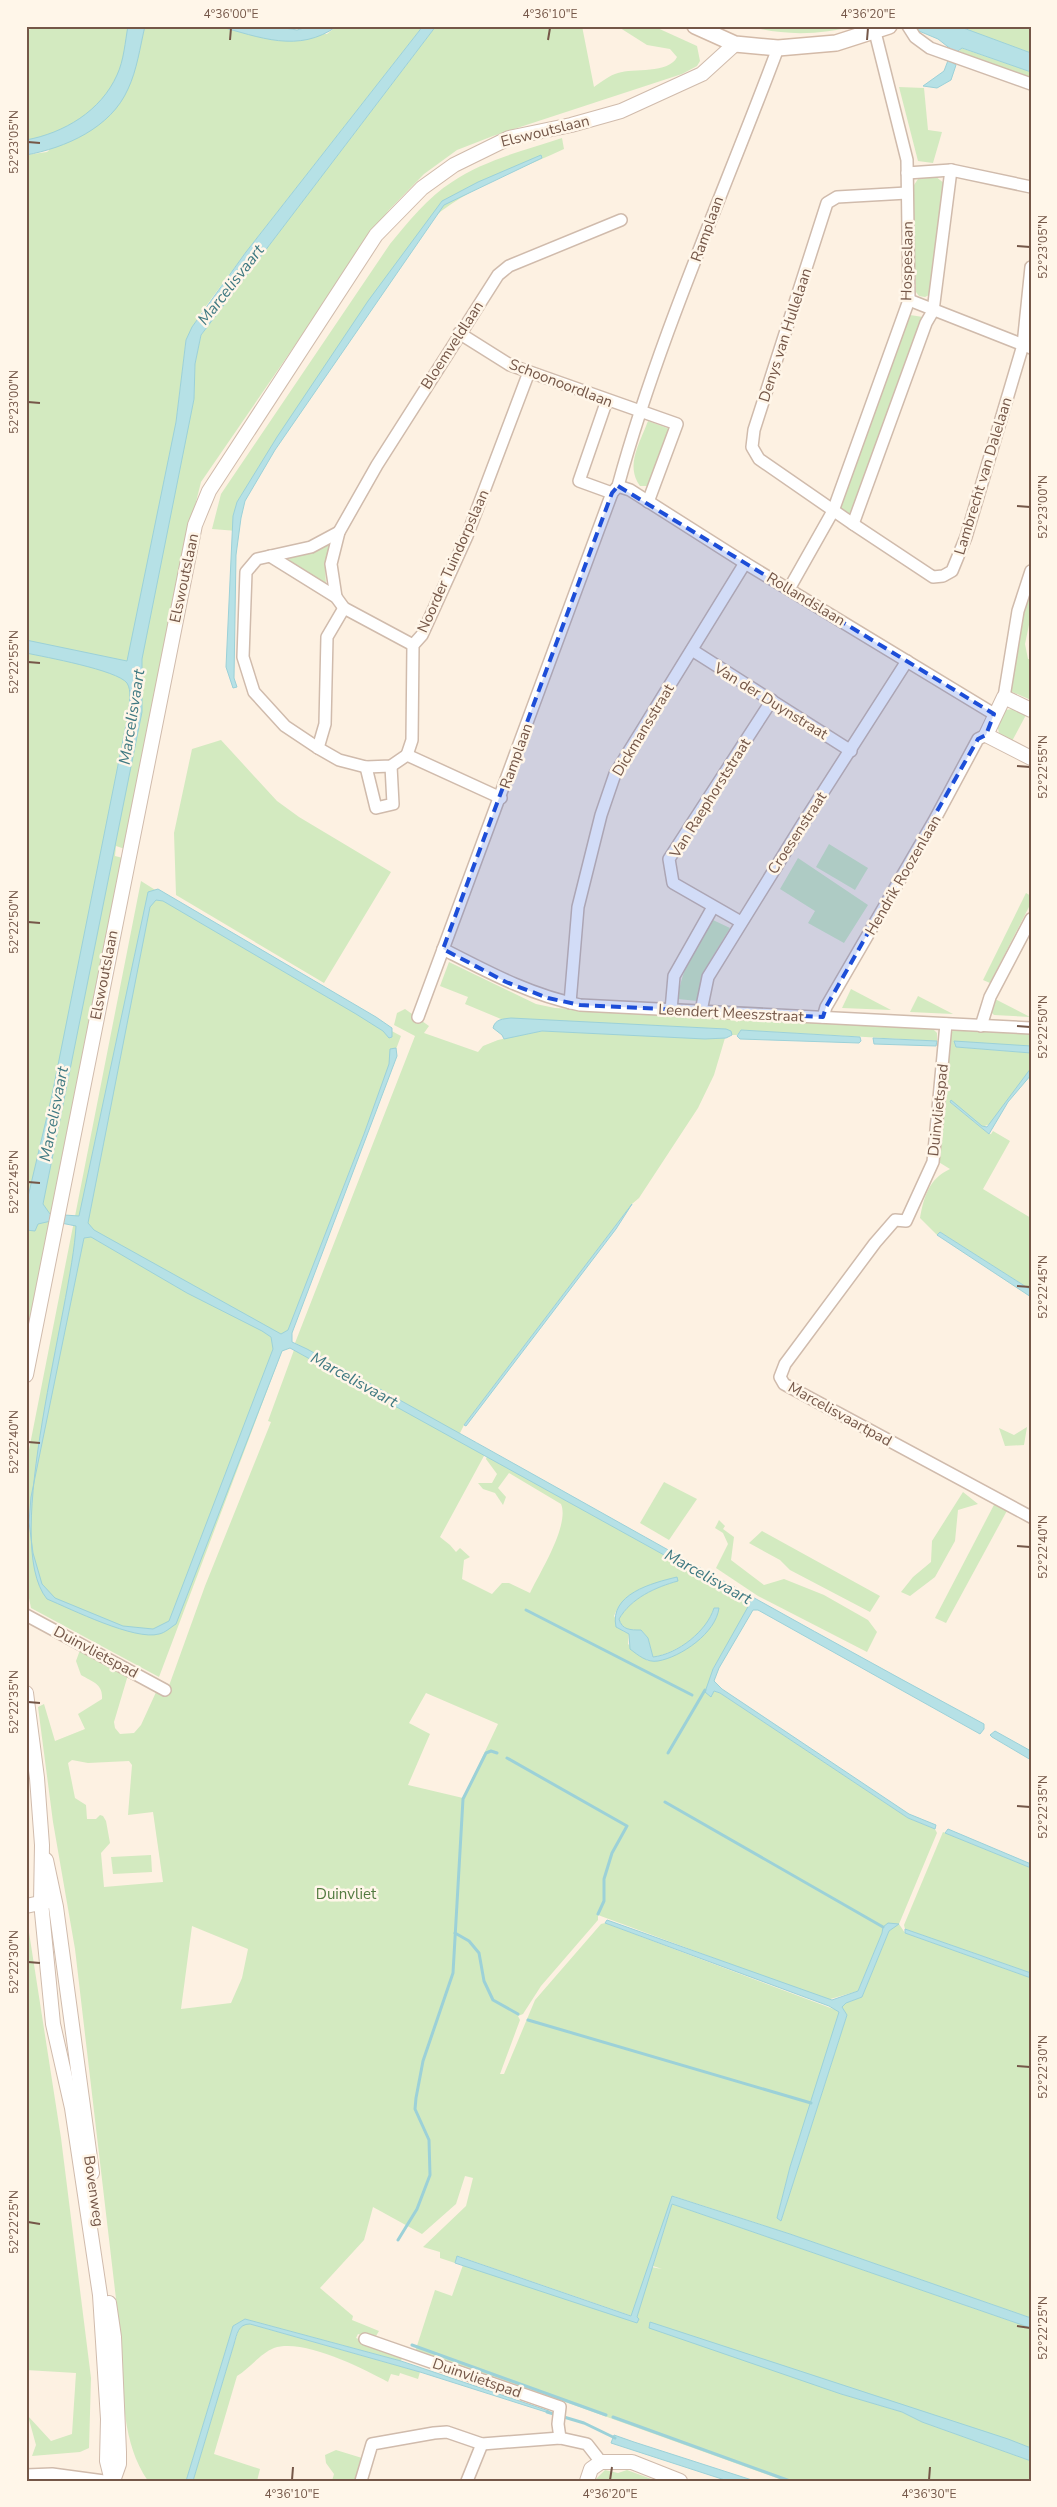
<svg xmlns="http://www.w3.org/2000/svg" width="1057" height="2507" viewBox="0 0 1057 2507" font-family="'Nunito Sans',sans-serif">
<style>
.green{fill:#d3eac0;fill-rule:evenodd}
.water{fill:#b6e1e6;stroke:#9cd1d8;fill-rule:evenodd}
.lines{fill:none;stroke-linecap:round;stroke-linejoin:round}
.stream{stroke:#9cd1d8;stroke-width:3}
.minor-casing{stroke:#d0bbac;stroke-width:14}
.tertiary-casing{stroke:#d0bbac;stroke-width:16}
.secondary-casing{stroke:#d3baa8;stroke-width:18}
.minor{stroke:#fff;stroke-width:11}
.tertiary{stroke:#fff;stroke-width:14}
.secondary{stroke:#fff;stroke-width:15}
.marked{fill:#1d4ed8;fill-opacity:0.2;stroke:#1d4ed8;stroke-width:4;stroke-dasharray:10 6;stroke-linejoin:round}
.ticks{fill:none;stroke:#755748;stroke-width:2}
.labels{text-anchor:middle;dominant-baseline:central;stroke-width:5;stroke-linejoin:round;paint-order:stroke}
.street-label{font-size:15px;fill:#755748;stroke:#fff6e9}
.park-label{font-size:15px;fill:#537b40;stroke:#fff6e9}
.water-label{font-size:16px;font-style:italic;fill:#3f7982;stroke:#fff6e9}
.neatline{fill:none;stroke:#755748;stroke-width:2}
.ticks-label{font-size:12px;text-anchor:middle;fill:#755748}
</style>
<rect width="100%" height="100%" fill="#fdf1e2"/>
<g class="green">
<polygon points="38,26 136,26 124,84 78,127 26,145 26,31"/>
<path d="M145 26H218L257 36 327 34 337 26H423L246 252 200 314 186 340 176 422 172 499 194 399 195 364 201 335 436 26H582L594 87C601 82 610 75 618 73 633 68 669 74 677 57L670 49 647 45 617 26H653L697 46 700 61 697 66 682 74 493 136 457 150 424 174 388 211 372 233 201 482 185 546 125 849 116 846 115 856 123 858 26 1341V155L47 152 133 76Z"/>
<path d="M749 26H854C822 35 781 36 749 26Z"/>
<polygon points="971,26 1031,26 1031,53 968,30"/>
<polygon points="961,48 1031,72 1031,84 957,56"/>
<polygon points="899,87 924,88 928,130 942,132 933,163 918,161"/>
<path d="M562 138 564 149C521 169 471 186 434 217L275 446 242 504 237 531 212 529 221 494 390 244C408 222 428 197 452 182 484 160 526 150 562 138Z"/>
<polygon points="935,176 945,184 931,294 925,297 919,296 916,292 912,188 918,179"/>
<polygon points="910,315 923,317 851,515 839,508"/>
<path d="M648 421 670 429 648 486H640C625 465 640 443 648 421Z"/>
<polygon points="330,545 325,565 326,585 288,561 291,557"/>
<polygon points="1031,586 1031,615 1025,644 1028,659 1031,659 1031,700 1010,691 1018,624"/>
<polygon points="1013,709 1027,713 1011,743 999,733 997,724 1005,710"/>
<polygon points="221,740 277,801 299,817 391,872 324,983 176,895 174,833 192,749"/>
<polygon points="829,844 868,868 855,890 816,867"/>
<polygon points="798,858 868,905 844,943 808,923 815,911 780,889"/>
<polygon points="141,881 313,989 401,1036 159,1677 31,1608 26,1583 26,1465"/>
<polygon points="1026,893 1031,896 1031,903 990,983 983,980"/>
<path d="M713 920 730 928 704 971 697 1001 678 999C681 969 696 945 713 920Z"/>
<polygon points="449,962 536,1004 555,1008 728,1017 737,1022 742,1018 933,1029 937,1033 937,1041 741,1030 737,1035 732,1035 731,1031 725,1029 501,1019 465,1004 468,997 440,986"/>
<polygon points="851,989 891,1010 842,1008"/>
<polygon points="918,996 953,1014 910,1012"/>
<polygon points="995,999 1030,1017 994,1015 990,1011"/>
<path d="M405 1009 429 1026 424 1033 478 1052 483 1046 498 1040 542 1031 725 1038 714 1075 698 1108 639 1198 632 1204 464 1425 459 1435 485 1454 440 1537 450 1545 456 1552 460 1548 470 1557 464 1560 462 1579 492 1594 502 1583H509L530 1593C539 1574 570 1525 561 1504L509 1473 498 1488 506 1497 503 1505 495 1493 483 1489 478 1483H492L497 1474 486 1459 487 1456 693 1571 749 1606 713 1669 712 1696 713 1691 720 1693 908 1818 935 1829 937 1833 899 1924 905 1933 1031 1978V2318L790 2234 673 2196 632 2316 458 2256 455 2263 440 2258V2252L423 2247 466 2206 473 2178 465 2176 456 2204 422 2234 373 2207 364 2240 320 2288 353 2316 352 2320 379 2331 376 2336 369 2337 358 2334 356 2338 403 2355 401 2361 245 2319 233 2326 186 2481H148C122 2443 123 2395 122 2350L75 1949 53 1822 38 1707 44 1704 55 1741 85 1729 78 1714 102 1699C103 1684 93 1682 81 1675L76 1661 80 1650 128 1675 114 1722 115 1728 120 1734 134 1733 141 1725 157 1690 165 1695 170 1683 205 1586 271 1422 268 1421 294 1350 359 1385 364 1380 295 1343 415 1036 394 1025 397 1013ZM678 1581C656 1587 631 1598 619 1619 622 1630 630 1630 641 1630L648 1638 653 1657C678 1653 707 1632 714 1608L713 1624 673 1656 648 1661 628 1644 629 1633 624 1632 614 1616C625 1589 652 1583 678 1581ZM426 1693 498 1724 463 1798 408 1785 430 1734 409 1723ZM72 1760 88 1763 129 1761 132 1765 128 1815 153 1812 163 1882 104 1887 101 1853 110 1843 106 1821 103 1816 100 1815 96 1819H87L86 1805 75 1798 68 1763ZM598 1915 827 2000 858 1991 882 1933 883 1927 898 1924 889 1931 862 1997 846 2003 842 2007 847 2015 781 2221 777 2218 790 2167 838 2020 839 2012 836 2010 605 1923 601 1924 535 2000 504 2074H500L520 2020 518 2016 523 2014 541 1986 598 1920ZM192 1926 248 1949 242 1978 231 2003 181 2009Z"/>
<path d="M957 1029 1031 1033V1047H956L1031 1053V1068L990 1124 982 1127 951 1101 950 1102 989 1134H991L993 1131 1010 1141 983 1189 1031 1218V1290L940 1232 937 1235 920 1218C924 1196 929 1179 950 1169L937 1161 949 1040 951 1032Z"/>
<polygon points="1027,1427 1024,1445 1005,1446 999,1428 1014,1435"/>
<polygon points="664,1482 697,1499 669,1540 640,1523"/>
<polygon points="963,1492 978,1504 958,1510 955,1541 935,1577 910,1596 901,1592 913,1577 931,1562 932,1541"/>
<polygon points="996,1501 1009,1507 946,1623 935,1618"/>
<polygon points="719,1520 725,1526 723,1529 734,1537 731,1560 764,1585 784,1579 824,1595 868,1620 877,1632 867,1652 758,1596 716,1568 728,1544 723,1533 715,1528"/>
<polygon points="762,1531 880,1596 870,1612 790,1570 780,1560 749,1543"/>
<polygon points="943,1832 1031,1868 1031,1973 905,1929 904,1925"/>
<polygon points="151,1855 152,1872 113,1874 111,1857"/>
<polygon points="26,1913 61,2138 91,2378 89,2448 80,2452 32,2456 36,2445 28,2416 51,2441 72,2434 76,2373 26,2370"/>
<polygon points="672,2204 1031,2328 1031,2448 650,2323 841,2394 902,2412 922,2422 1031,2461 1031,2481 785,2481 571,2404 415,2352 435,2290 452,2296 463,2265 639,2319 636,2317 651,2267 662,2269 653,2266"/>
<path d="M243 2324H250L420 2372 418 2379 400 2373 399 2376 391 2374 388 2382C362 2368 303 2338 274 2348 261 2353 250 2368 237 2376L214 2454 260 2469 257 2481H193L234 2344 239 2328Z"/>
<polygon points="336,2450 362,2458 355,2481 332,2481 334,2474 326,2463 325,2455"/>
<polygon points="605,2470 618,2473 627,2470 657,2481 594,2481"/>
</g>
<g class="water">
<path d="M128 26H145C140 47 137 70 128 89 111 128 65 148 26 155V140C64 133 101 111 117 75 124 60 125 42 128 26Z"/>
<path d="M218 26H273L297 30 311 26H337C299 54 259 37 218 26Z"/>
<path d="M423 26H436L201 335 195 364 194 399 142 659V712L43 1204 50 1214 79 1216 148 892 158 889 376 1017 392 1028V1037L389 1038 383 1031 356 1014 163 901 156 900 150 907 88 1223 94 1230 281 1334 288 1330 364 1134 389 1064 390 1049 396 1048 397 1056 292 1333V1342L307 1349C534 1473 757 1602 984 1724V1729L980 1734 758 1610H753L719 1668 714 1681 722 1689 909 1814 936 1825 935 1829 908 1818 720 1693 714 1691 711 1697 705 1692 713 1669 749 1605 693 1571 290 1348 282 1351 176 1624C171 1627 165 1633 159 1634 135 1641 71 1609 47 1599 0 1542 72 1306 76 1226L51 1221 38 1224 35 1231 26 1230V1205L52 1095 129 710C129 702 132 691 127 683 117 670 45 657 26 653V640L127 661 176 422 186 340 192 327 246 252ZM91 1237 187 1293 262 1331 271 1337 273 1349 169 1621 153 1629 123 1626 55 1598 42 1584 33 1553 29 1522 31 1497 84 1238Z"/>
<polygon points="907,26 958,26 1031,53 1031,72 962,48 954,54 953,63 956,65 951,80 937,88 923,86 944,71 952,50 938,39"/>
<polygon points="541,155 542,158 444,205 275,450 245,501 241,518 236,555 234,678 237,687 233,688 226,667 233,516 237,502 277,437 368,301 442,201 478,182"/>
<path d="M511 1018 726 1029 731 1031 732 1035 726 1038 705 1039 542 1031 504 1039 502 1035 493 1028C495 1019 503 1019 511 1018Z"/>
<polygon points="741,1030 860,1037 861,1041 859,1043 740,1039 737,1036"/>
<polygon points="873,1038 937,1041 936,1046 874,1044"/>
<polygon points="954,1041 1031,1046 1031,1053 956,1047"/>
<polygon points="1031,1068 1031,1075 1008,1102 989,1134 950,1102 951,1100 982,1126 987,1127"/>
<polygon points="632,1204 616,1229 466,1426 464,1425"/>
<polygon points="940,1232 1031,1290 1031,1297 937,1235"/>
<path d="M677 1577 678 1581C656 1587 631 1598 619 1619 622 1630 630 1630 641 1630L648 1638 653 1657C678 1654 707 1631 714 1608H719C716 1633 681 1657 658 1661 647 1663 638 1655 630 1649L629 1634 616 1627C609 1594 652 1583 677 1577Z"/>
<polygon points="995,1731 1031,1751 1031,1760 992,1737 990,1735"/>
<polygon points="948,1829 1031,1864 1031,1868 945,1833"/>
<polygon points="607,1920 832,2000 858,1991 882,1933 883,1927 888,1923 899,1924 889,1931 862,1997 846,2003 842,2007 847,2015 781,2221 777,2218 790,2167 839,2012 829,2006 605,1923"/>
<polygon points="905,1929 1031,1973 1031,1978 905,1933"/>
<polygon points="672,2196 790,2234 1031,2318 1031,2328 672,2204 637,2317 639,2319 637,2323 455,2263 457,2256 631,2316"/>
<path d="M245 2319 401 2361 549 2411V2413L420 2372 250 2324C238 2324 237 2334 234 2344L193 2481H186L233 2326Z"/>
<polygon points="650,2322 1008,2439 1031,2448 1031,2461 922,2422 902,2412 841,2394 649,2328"/>
<polygon points="614,2435 634,2442 755,2481 728,2481 611,2443"/>
</g>
<g class="lines">
<g class="stream">
<polyline points="526,1610 692,1695"/>
<polyline points="668,1753 705,1690"/>
<polyline points="507,1758 627,1826 612,1853 604,1879 604,1901 598,1914"/>
<polyline points="665,1802 883,1927"/>
<polyline points="455,1933 469,1941 479,1953 484,1981 493,2000 518,2014"/>
<polyline points="528,2020 811,2103"/>
<polyline points="398,2240 417,2209 430,2175 429,2140 415,2109 416,2098 423,2061 453,1973 463,1799 486,1753 491,1751 497,1753"/>
<polyline points="412,2345 606,2415"/>
<polyline points="547,2412 584,2423 615,2438"/>
<polyline points="613,2417 790,2481"/>
</g>
<g class="minor-casing">
<g id="minor">
<polyline points="908,26 915,37 930,48 1031,84"/>
<polyline points="907,173 951,170 1031,187"/>
<polyline points="907,193 837,197 827,203 754,430 752,447 759,459 853,524 933,577 943,576 952,571 966,537 1023,345 1031,267"/>
<polyline points="909,300 1031,348"/>
<polyline points="459,333 510,365 677,424 648,502"/>
<polyline points="607,400 579,481 612,493"/>
<polyline points="618,486 630,490 745,563 994,714"/>
<polyline points="853,524 926,323 933,311 951,170"/>
<polyline points="339,532 311,547 257,559 246,572 243,657 254,692 285,726 318,748 339,760 366,767 391,766 407,755"/>
<polyline points="270,556 336,597 344,608 413,645"/>
<polyline points="789,589 833,511 909,300 907,160 875,32"/>
<polyline points="336,597 331,564 339,532 377,465 498,275 509,266 621,220"/>
<polyline points="692,650 851,751"/>
<polyline points="1004,697 1018,611 1031,571"/>
<polyline points="318,748 325,724 327,637 344,608"/>
<polyline points="407,755 412,740 413,645 422,635 467,536 529,372"/>
<polyline points="407,755 501,798"/>
<polyline points="366,767 376,808 393,804 391,766"/>
<polyline points="741,922 673,883 669,859 772,700"/>
<path d="M443 949C488 972 530 995 580 1005L1031 1028"/>
<polyline points="570,1003 578,907 601,815 615,774 745,563"/>
<polyline points="671,1010 674,976 713,907"/>
<polyline points="701,1011 708,977 802,825 907,661"/>
<path d="M418 1017 612 493 618 486C659 336 724 193 778 48"/>
<polyline points="823,1017 826,1007 934,821 978,739 986,735"/>
<polyline points="946,1024 933,1162 906,1221 895,1220 875,1243 785,1364 780,1377 784,1384 1031,1517"/>
<polyline points="981,1026 990,997 1031,919"/>
<polyline points="26,1615 165,1690"/>
<polyline points="365,2339 560,2407 558,2424 560,2438"/>
<polyline points="26,2475 52,2474 104,2481"/>
<polyline points="361,2481 372,2444 434,2433 447,2432 482,2444 560,2438 587,2444 601,2462"/>
<polyline points="467,2481 482,2444"/>
</g>
</g>
<g class="tertiary-casing">
<g id="tertiary">
<polyline points="1031,710 1004,697 986,735 1031,758"/>
<polyline points="26,1375 186,570 195,525 209,491 376,235 422,188 454,165 509,138 571,125 621,111 702,74 735,44"/>
<polyline points="26,1693 37,1778 42,1845 41,1902 53,2024 72,2108 100,2295 108,2419 107,2461 112,2481"/>
<polyline points="46,1860 56,1907 92,2173"/>
<polyline points="26,1906 49,1901"/>
<polyline points="109,2303 114,2337 119,2452 119,2464 113,2481"/>
<polyline points="587,2481 591,2469 601,2462 632,2462 680,2481"/>
</g>
</g>
<g class="secondary-casing">
<polyline id="secondary" points="695,26 735,44 778,48 836,43 889,26"/>
</g>
<use href="#minor" class="minor"/>
<use href="#tertiary" class="tertiary"/>
<use href="#secondary" class="secondary"/>
</g>
<path class="marked" d="M618 486 994 714 986 735 978 739 826 1007 823 1017 580 1005 548 998 506 982 443 949 612 493Z"/>
<path class="ticks" d="M230 40 231 28M548 40 550 28M867 40 868 28M28 142 40 143M1017 246 1030 247M28 402 40 403M1017 506 1030 507M28 662 40 663M1017 766 1030 767M28 922 40 923M1017 1026 1030 1027M28 1182 40 1183M1017 1286 1030 1287M28 1442 40 1443M1017 1546 1030 1547M28 1702 40 1703M1017 1806 1030 1807M28 1962 40 1963M1017 2066 1030 2067M28 2222 40 2224M1017 2326 1030 2328M292 2480 293 2467M610 2480 612 2467M929 2480 930 2467"/>
<g class="labels">
<g class="street-label">
<text transform="translate(545 131) rotate(-14)">Elswoutslaan</text>
<text transform="translate(707 229) rotate(-70)">Ramplaan</text>
<text transform="translate(907 261) rotate(-89)">Hospeslaan</text>
<text transform="translate(785 335) rotate(-72)">Denys van Hullelaan</text>
<text transform="translate(452 345) rotate(-57)">Bloemveldlaan</text>
<text transform="translate(561 383) rotate(21)">Schoonoordlaan</text>
<text transform="translate(983 476) rotate(-73)">Lambrecht van Dalelaan</text>
<text transform="translate(453 561) rotate(-66)">Noorder Tuindorpslaan</text>
<text transform="translate(184 578) rotate(-78)">Elswoutslaan</text>
<text transform="translate(806 599) rotate(31)">Rollandslaan</text>
<text transform="translate(771 701) rotate(32)">Van der Duynstraat</text>
<text transform="translate(643 730) rotate(-59)">Dickmansstraat</text>
<text transform="translate(516 756) rotate(-70)">Ramplaan</text>
<text transform="translate(710 798) rotate(-58)">Van Raephorststraat</text>
<text transform="translate(797 833) rotate(-57)">Croesenstraat</text>
<text transform="translate(903 875) rotate(-60)">Hendrik Roozenlaan</text>
<text transform="translate(104 975) rotate(-79)">Elswoutslaan</text>
<text transform="translate(731 1013) rotate(3)">Leendert Meeszstraat</text>
<text transform="translate(938 1110) rotate(-84)">Duinvlietspad</text>
<text transform="translate(840 1414) rotate(29)">Marcelisvaartpad</text>
<text transform="translate(96 1652) rotate(28)">Duinvlietspad</text>
<text transform="translate(94 2191) rotate(82)">Bovenweg</text>
<text transform="translate(477 2378) rotate(19)">Duinvlietspad</text>
</g>
<g class="park-label">
<text x="346" y="1894">Duinvliet</text>
</g>
<g class="water-label">
<text transform="translate(231 285) rotate(-52)">Marcelisvaart</text>
<text transform="translate(132 717) rotate(-81)">Marcelisvaart</text>
<text transform="translate(54 1114) rotate(-79)">Marcelisvaart</text>
<text transform="translate(354 1380) rotate(29)">Marcelisvaart</text>
<text transform="translate(708 1577) rotate(29)">Marcelisvaart</text>
</g>
</g>
<rect width="1057" height="2507" fill="none" stroke="#fff6e9" stroke-width="55"/>
<rect x="28" y="28" width="1002" height="2452" class="neatline"/>
<g class="ticks-label">
<text x="231" y="18">4°36'00"E</text>
<text x="550" y="18">4°36'10"E</text>
<text x="868" y="18">4°36'20"E</text>
<text transform="translate(14 142) rotate(-90)" y="4">52°23'05"N</text>
<text transform="translate(1043 247) rotate(-90)" y="4">52°23'05"N</text>
<text transform="translate(14 402) rotate(-90)" y="4">52°23'00"N</text>
<text transform="translate(1043 507) rotate(-90)" y="4">52°23'00"N</text>
<text transform="translate(14 662) rotate(-90)" y="4">52°22'55"N</text>
<text transform="translate(1043 767) rotate(-90)" y="4">52°22'55"N</text>
<text transform="translate(14 922) rotate(-90)" y="4">52°22'50"N</text>
<text transform="translate(1043 1027) rotate(-90)" y="4">52°22'50"N</text>
<text transform="translate(14 1182) rotate(-90)" y="4">52°22'45"N</text>
<text transform="translate(1043 1287) rotate(-90)" y="4">52°22'45"N</text>
<text transform="translate(14 1442) rotate(-90)" y="4">52°22'40"N</text>
<text transform="translate(1043 1547) rotate(-90)" y="4">52°22'40"N</text>
<text transform="translate(14 1702) rotate(-90)" y="4">52°22'35"N</text>
<text transform="translate(1043 1807) rotate(-90)" y="4">52°22'35"N</text>
<text transform="translate(14 1962) rotate(-90)" y="4">52°22'30"N</text>
<text transform="translate(1043 2067) rotate(-90)" y="4">52°22'30"N</text>
<text transform="translate(14 2222) rotate(-90)" y="4">52°22'25"N</text>
<text transform="translate(1043 2328) rotate(-90)" y="4">52°22'25"N</text>
<text x="292" y="2498">4°36'10"E</text>
<text x="610" y="2498">4°36'20"E</text>
<text x="929" y="2498">4°36'30"E</text>
</g>
</svg>
